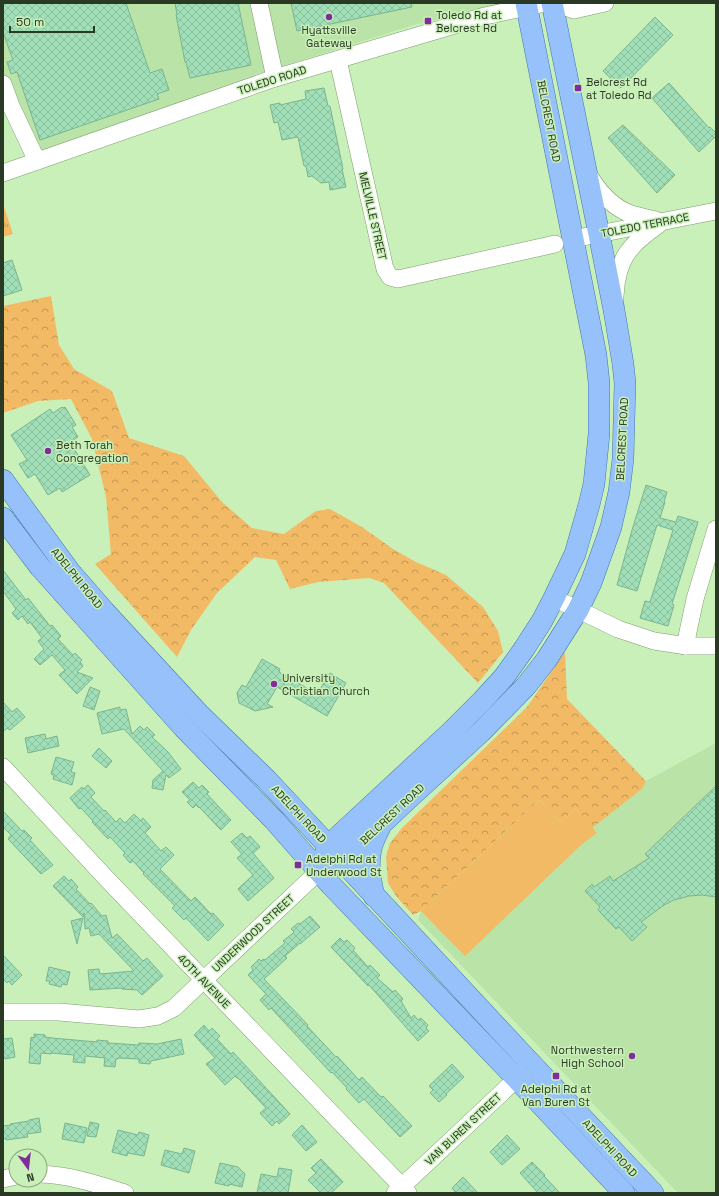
<svg xmlns="http://www.w3.org/2000/svg" width="719" height="1196" viewBox="0 0 719 1196" font-family="'Space Grotesk',sans-serif">
<style>
.built{fill:#bae3a7}
.grass{fill:url(#grass-tufts)}
.forest{fill:url(#forest-crowns)}
.garden{fill:#f2ba65}
.building{fill:url(#building-cross-hatch);stroke:#79b590}
.lines{fill:none;stroke-linecap:round;stroke-linejoin:round}
.minor-casing{stroke:#7b9f6b;stroke-width:18}
.major-casing{stroke:#4377ad;stroke-width:22}
.minor{stroke:#fff;stroke-width:17}
.major{stroke:#96c1fa;stroke-width:21}
.poi-dot{fill:#802d9c;stroke:#caf0b9;stroke-width:1.5}
.labels{text-anchor:middle;dominant-baseline:central;stroke-width:3;stroke-linejoin:round;paint-order:stroke}
.poi-label{font-size:11px;fill:#2a3923;stroke:#caf0b9;text-anchor:start}
.street-label{font-size:11px;fill:#2a3923;stroke:#caf0b9}
</style>
<defs>
<pattern id="grass-tufts" width="24" height="20" patternUnits="userSpaceOnUse"><rect width="24" height="20" fill="#f2ba65"/><path d="M3 7l-1-3M5 7V3M7 7l1-3M15 17l-1-3M17 17v-4M19 17l1-3" fill="none" stroke="#c49853"/></pattern>
<pattern id="forest-crowns" width="20" height="18" patternUnits="userSpaceOnUse"><rect width="20" height="18" fill="#f2ba65"/><path d="M2 6a3 3 0 1 1 6 0M12 15a3 3 0 1 1 6 0" fill="none" stroke="#c49853"/></pattern>
<pattern id="building-cross-hatch" width="8" height="8" patternUnits="userSpaceOnUse"><rect width="8" height="8" fill="#a1dfb8"/><path d="M0 0l8 8M0 8l8-8" fill="none" stroke="#8bc09e"/></pattern>
</defs>
<rect width="100%" height="100%" fill="#caf0b9"/>
<g class="built">
<polygon points="3,3 509,3 414,25 257,74 27,156 3,98"/>
<polygon points="716,743 716,1193 678,1193 418,920 421,911 643,788 646,781"/>
</g>
<polygon class="grass" points="3,204 13,234 3,237"/>
<g class="forest">
<polygon points="51,296 59,345 74,369 112,391 129,438 184,456 222,502 252,528 284,534 316,511 330,509 362,527 393,549 416,562 446,575 483,607 498,631 503,652 478,683 384,583 369,578 318,582 290,589 276,560 255,557 217,593 191,630 177,657 95,564 111,554 106,497 92,439 71,399 38,401 3,413 3,306"/>
<polygon points="565,652 567,699 646,781 643,788 592,828 576,809 560,822 539,800 421,911 413,915 396,896 388,883 386,857 390,843 402,828 527,707"/>
</g>
<polygon class="garden" points="539,800 560,822 576,809 597,833 581,845 465,956 421,911"/>
<g class="building">
<polygon points="3,3 126,3 150,73 162,69 169,90 157,94 159,99 40,140 17,72 11,74 7,62 13,60 3,32"/>
<polygon points="175,3 238,3 251,65 190,78 186,62 185,62 176,15 177,15"/>
<polygon points="291,3 411,3 412,7 297,31"/>
<polygon points="655,17 673,35 621,88 603,71"/>
<polygon points="669,83 709,128 710,127 716,133 716,136 699,152 652,98"/>
<polygon points="324,88 328,106 330,106 343,169 342,169 346,187 330,190 329,182 321,183 312,176 308,177 306,166 304,166 298,137 282,140 278,122 274,123 270,105 280,103 280,105 306,99 305,91"/>
<polygon points="623,125 675,175 657,193 608,138"/>
<polygon points="12,260 22,290 3,296 3,263"/>
<polygon points="62,407 63,408 65,407 76,425 72,427 78,437 70,442 90,475 62,492 60,488 48,495 35,474 28,478 19,464 27,460 11,435 50,409 53,413"/>
<polygon points="646,485 667,492 664,502 665,502 660,518 676,522 678,516 698,522 672,604 674,605 668,626 640,618 645,601 650,602 673,530 657,525 637,591 617,585 632,530"/>
<polygon points="3,570 26,600 28,598 50,626 52,625 61,636 58,639 73,655 75,653 82,660 80,662 83,666 77,672 93,678 77,694 59,675 65,670 52,655 40,665 34,659 44,649 38,641 42,638 30,622 28,624 22,616 18,620 12,613 16,609 3,591"/>
<polygon points="262,659 280,669 279,672 317,694 330,673 346,683 327,716 277,687 267,704 273,707 255,711 239,703 237,693 242,685 246,687"/>
<polygon points="90,687 100,691 94,710 83,706"/>
<polygon points="3,702 12,712 17,708 25,717 10,730 7,728 3,732"/>
<polygon points="120,707 120,710 126,709 132,734 140,726 144,730 147,727 155,735 152,737 168,752 181,769 169,778 166,775 163,790 152,788 153,780 163,771 124,729 102,734 97,713"/>
<polygon points="45,734 46,739 57,736 59,746 28,753 25,738"/>
<polygon points="99,748 112,761 106,768 92,756"/>
<polygon points="56,757 74,762 71,772 75,773 72,785 53,779 54,775 51,774"/>
<polygon points="193,782 199,788 202,785 209,792 207,794 231,820 221,830 199,807 199,808 196,805 193,808 187,802 190,800 182,792"/>
<polygon points="88,785 95,793 91,797 104,811 105,810 116,822 120,818 125,823 134,814 141,821 143,818 151,827 145,833 161,851 166,847 174,855 160,869 191,901 195,897 211,914 213,913 224,925 208,941 186,918 184,920 172,908 175,906 143,874 144,873 133,861 130,863 123,855 125,853 110,837 108,839 92,822 93,821 81,808 79,809 70,798 82,787 83,789"/>
<polygon points="716,786 716,897 702,895 689,896 674,900 664,905 641,922 647,927 632,941 619,927 616,929 598,910 600,907 585,891 592,884 594,887 610,876 613,881 649,858 645,854"/>
<polygon points="3,811 22,831 24,830 32,838 30,840 53,865 41,874 8,839 11,835 3,827"/>
<polygon points="242,833 247,838 250,836 260,847 253,853 274,878 248,901 238,889 253,875 237,858 242,854 231,842"/>
<polygon points="64,876 69,881 71,879 78,887 76,889 90,904 91,903 102,916 106,915 112,938 117,934 143,961 147,958 163,976 142,995 137,990 122,989 122,988 90,990 88,970 99,969 100,974 134,971 99,934 91,936 89,928 85,929 84,913 83,917 53,886"/>
<polygon points="310,916 320,927 300,944 300,943 285,956 287,958 264,979 308,1025 307,1026 336,1057 337,1056 359,1080 362,1077 381,1097 383,1096 412,1126 400,1137 364,1099 359,1103 346,1089 347,1088 332,1072 331,1073 271,1008 269,1010 260,1000 266,994 248,975 253,970 251,967 259,959 261,961 264,959 265,960 285,943 283,941 292,934 294,932 291,929 298,923 300,924"/>
<polygon points="83,918 77,944 71,921"/>
<polygon points="340,938 344,942 347,940 355,948 353,950 368,967 370,965 380,975 377,978 393,992 395,990 403,999 401,1001 411,1018 414,1015 418,1020 421,1018 428,1025 426,1028 429,1031 418,1041 369,985 368,986 331,947"/>
<polygon points="3,955 22,975 12,985 9,981 7,983 3,979"/>
<polygon points="49,967 70,972 67,985 62,984 61,987 49,984 50,981 46,981"/>
<polygon points="204,1025 209,1031 212,1028 220,1036 217,1039 231,1054 233,1052 290,1114 279,1124 277,1121 272,1126 260,1113 266,1108 238,1078 237,1078 235,1076 225,1085 206,1064 215,1058 194,1035"/>
<polygon points="34,1034 45,1035 45,1037 52,1038 97,1042 97,1040 108,1041 108,1043 139,1045 139,1043 157,1044 181,1039 184,1054 151,1061 150,1064 139,1063 139,1059 119,1058 118,1059 116,1059 115,1067 104,1066 105,1058 85,1056 85,1063 73,1062 74,1055 51,1053 51,1054 41,1053 40,1064 29,1063 31,1037 34,1038"/>
<polygon points="12,1038 15,1057 5,1059 3,1054 3,1039"/>
<polygon points="452,1064 464,1077 446,1094 447,1095 439,1102 430,1093 433,1090 429,1086"/>
<polygon points="39,1118 41,1132 27,1134 28,1137 6,1140 6,1138 3,1139 3,1126 11,1125 10,1124 29,1121 29,1120"/>
<polygon points="90,1122 99,1124 96,1137 87,1136"/>
<polygon points="65,1123 87,1128 84,1143 62,1139"/>
<polygon points="302,1125 317,1142 306,1151 292,1135"/>
<polygon points="118,1130 138,1135 139,1132 149,1135 144,1156 128,1153 127,1156 112,1152"/>
<polygon points="507,1135 520,1149 502,1165 490,1152"/>
<polygon points="184,1148 195,1151 189,1173 161,1165 165,1150 182,1154"/>
<polygon points="321,1159 343,1182 331,1193 321,1193 308,1180 316,1173 311,1168"/>
<polygon points="532,1162 545,1175 544,1176 560,1193 538,1193 520,1173"/>
<polygon points="220,1163 238,1167 245,1174 242,1187 229,1184 229,1186 215,1183"/>
<polygon points="279,1168 292,1170 288,1193 257,1193 261,1174 277,1177"/>
<polygon points="463,1177 478,1193 456,1193 452,1188"/>
</g>
<g class="lines">
<g class="minor-casing">
<g id="minor">
<polyline points="259,3 275,78"/>
<polyline points="555,3 574,10 605,3"/>
<polyline points="338,60 385,269 390,277 398,279 555,244"/>
<polyline points="3,84 11,106 37,161"/>
<polyline points="3,173 275,78 485,16 545,3"/>
<path d="M588 174C597 189 609 204 626 212 635 216 646 218 656 220"/>
<polyline points="573,239 716,211"/>
<path d="M615 296C617 259 629 245 658 225"/>
<polyline points="554,598 618,629 654,641 687,646 716,646"/>
<polyline points="685,646 695,599 716,529"/>
<polyline points="3,767 105,877 408,1193"/>
<polyline points="3,1012 59,1012 139,1019 158,1016 174,1008 319,871"/>
<path d="M40 1174C70 1175 97 1184 125 1193"/>
<polyline points="3,1179 16,1176"/>
<polyline points="395,1193 526,1070"/>
</g>
</g>
<g class="major-casing">
<g id="major">
<polyline points="3,480 70,572 104,611 200,715 267,780 522,1054 653,1193"/>
<polyline points="3,518 40,567 184,728 274,820 331,885 517,1079 624,1193"/>
<polyline points="319,871 342,861 410,797 481,732 526,686 547,659 578,610 591,583 611,527 619,492 623,459 625,383 623,364 614,310 599,234 552,3"/>
<polyline points="319,871 328,846 452,731 482,701 504,677 524,649 542,621 554,598 575,554 589,505 594,484 599,434 599,383 596,355 526,3"/>
<path d="M374 896C370 878 367 863 372 845 374 839 377 833 380 827"/>
</g>
</g>
<use href="#minor" class="minor"/>
<use href="#major" class="major"/>
</g>
<g class="poi-dot">
<circle cx="329" cy="17" r="4"/>
<rect x="424" y="17" width="8" height="8" rx="2"/>
<rect x="574" y="84" width="8" height="8" rx="2"/>
<circle cx="48" cy="451" r="4"/>
<circle cx="274" cy="684" r="4"/>
<rect x="294" y="861" width="8" height="8" rx="2"/>
<circle cx="632" cy="1056" r="4"/>
<rect x="552" y="1072" width="8" height="8" rx="2"/>
</g>
<g class="labels">
<g class="poi-label">
<text x="436" y="15">Toledo Rd at<tspan x="436" dy="13">Belcrest Rd</tspan></text>
<text x="329" y="30" text-anchor="middle">Hyattsville<tspan x="329" dy="13">Gateway</tspan></text>
<text x="586" y="82">Belcrest Rd<tspan x="586" dy="13">at Toledo Rd</tspan></text>
<text x="56" y="445">Beth Torah<tspan x="56" dy="13">Congregation</tspan></text>
<text x="282" y="678">University<tspan x="282" dy="13">Christian Church</tspan></text>
<text x="306" y="859">Adelphi Rd at<tspan x="306" dy="13">Underwood St</tspan></text>
<text x="624" y="1050" text-anchor="end">Northwestern<tspan x="624" dy="13">High School</tspan></text>
<text x="556" y="1089" text-anchor="middle">Adelphi Rd at<tspan x="556" dy="13">Van Buren St</tspan></text>
</g>
<g class="street-label">
<text transform="translate(272 80) rotate(-18)">TOLEDO ROAD</text>
<text transform="translate(549 121) rotate(79)">BELCREST ROAD</text>
<text transform="translate(373 216) rotate(77)">MELVILLE STREET</text>
<text transform="translate(645 225) rotate(-11)">TOLEDO TERRACE</text>
<text transform="translate(622 439) rotate(-87)">BELCREST ROAD</text>
<text transform="translate(77 578) rotate(51)">ADELPHI ROAD</text>
<text transform="translate(299 814) rotate(47)">ADELPHI ROAD</text>
<text transform="translate(392 814) rotate(-43)">BELCREST ROAD</text>
<text transform="translate(253 933) rotate(-43)">UNDERWOOD STREET</text>
<text transform="translate(204 981) rotate(46)">40TH AVENUE</text>
<text transform="translate(463 1129) rotate(-43)">VAN BUREN STREET</text>
<text transform="translate(610 1148) rotate(47)">ADELPHI ROAD</text>
</g>
</g>
<rect width="719" height="1196" fill="none" stroke="#2a3923" stroke-width="8"/>
<g transform="translate(28 1168) rotate(165)"><circle r="19" fill="#caf0b9" stroke="#8aa77d"/>
<path d="M0-3L7 15L0 10L-7 15Z" fill="#802d9c"/>
<text y="-6" font-size="11" font-weight="bold" text-anchor="middle" fill="#2a3923">N</text>
</g>
<path d="M10 26v6h84v-6" fill="none" stroke="#2a3923" stroke-width="2"/>
<text x="16" y="26" font-size="12" fill="#2a3923" stroke="#caf0b9" stroke-width="3" paint-order="stroke">50 m</text>
</svg>
